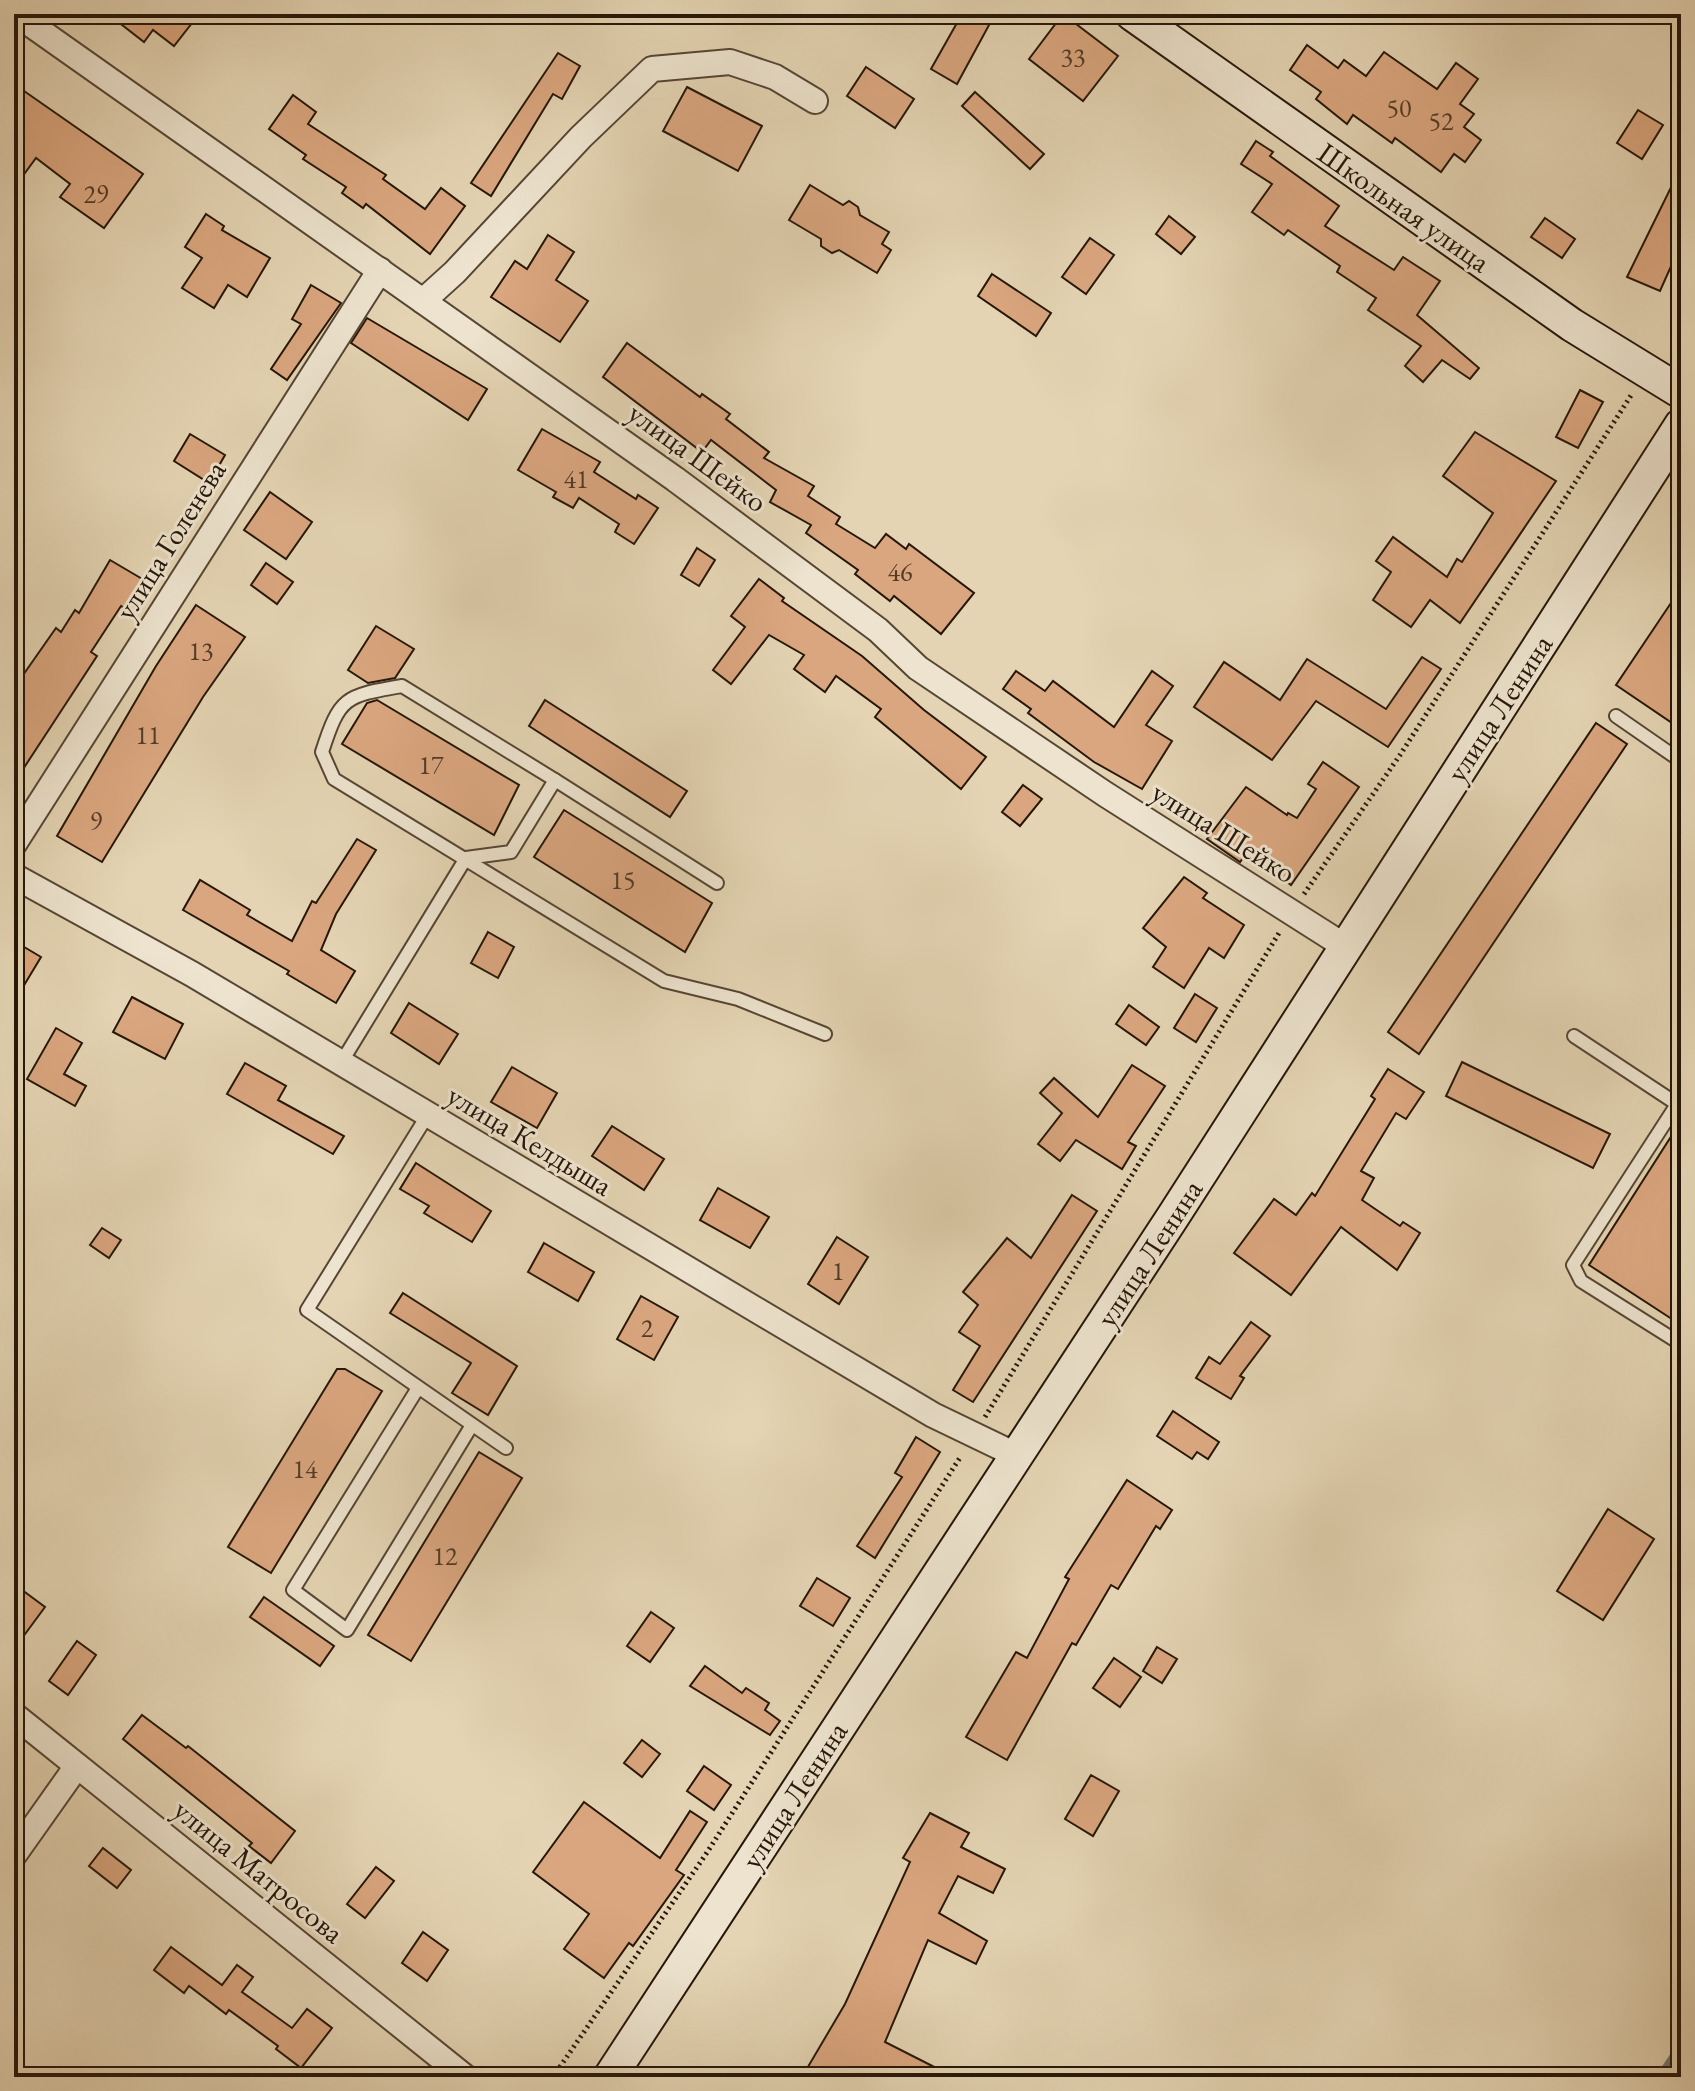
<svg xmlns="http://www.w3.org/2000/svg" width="1695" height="2091" viewBox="0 0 1695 2091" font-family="'EB Garamond',serif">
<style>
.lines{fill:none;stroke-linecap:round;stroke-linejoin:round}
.stream{stroke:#6c7672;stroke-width:8}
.building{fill:#daa67f;stroke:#26170a;stroke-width:2}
.lane-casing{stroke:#564634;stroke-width:16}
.street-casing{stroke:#564634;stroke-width:28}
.secondary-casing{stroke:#26170a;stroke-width:36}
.path{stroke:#26170a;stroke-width:5;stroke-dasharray:2 4;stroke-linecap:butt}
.lane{stroke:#ede3ce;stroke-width:12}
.street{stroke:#ede3ce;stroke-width:24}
.secondary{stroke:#ede3ce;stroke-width:32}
.labels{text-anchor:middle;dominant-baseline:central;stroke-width:6;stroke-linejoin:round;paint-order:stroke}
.number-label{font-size:26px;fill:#533b27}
.street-label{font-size:30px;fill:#26170a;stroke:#ede3ce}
</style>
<rect width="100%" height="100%" fill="#e4d4b3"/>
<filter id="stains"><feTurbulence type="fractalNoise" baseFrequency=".0025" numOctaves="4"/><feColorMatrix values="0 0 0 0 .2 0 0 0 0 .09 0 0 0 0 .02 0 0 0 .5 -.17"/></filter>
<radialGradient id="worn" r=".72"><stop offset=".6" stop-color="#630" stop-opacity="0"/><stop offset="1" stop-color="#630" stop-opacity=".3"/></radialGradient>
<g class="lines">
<polyline class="stream" points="1660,2077 1681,2045"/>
</g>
<g class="building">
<polygon points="108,14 199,14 174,46 153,30 144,42"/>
<polygon points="962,14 995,14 957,84 931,69"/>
<polygon points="1063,14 1118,56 1083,101 1029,59"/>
<polygon points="1307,45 1338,68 1344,60 1366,76 1384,52 1437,89 1456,63 1478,79 1460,104 1474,114 1464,127 1481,140 1465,162 1454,154 1441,172 1395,138 1392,143 1353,115 1347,124 1316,99 1321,92 1290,70"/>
<polygon points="558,53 580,66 562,99 553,94 491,196 471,183"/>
<polygon points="866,67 914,99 895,128 847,96"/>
<polygon points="14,84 143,174 104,228 60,197 70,184 36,158 14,188"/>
<polygon points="687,87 762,126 738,171 663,131"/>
<polygon points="975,92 1044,154 1030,169 962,106"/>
<polygon points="293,95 316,112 308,124 386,175 383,179 425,209 441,188 465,206 430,254 366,204 363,208 342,193 346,187 303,159 306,155 269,129"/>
<polygon points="1638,110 1663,125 1642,159 1617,143"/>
<polygon points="1256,141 1273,152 1270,156 1339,206 1325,226 1394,270 1403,257 1440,281 1417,315 1479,368 1470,379 1442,360 1423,382 1405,366 1421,346 1368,310 1376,298 1337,272 1340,266 1288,230 1284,235 1252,212 1272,184 1241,164"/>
<polygon points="1681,167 1681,244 1660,291 1627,277"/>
<polygon points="810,185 843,205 849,201 858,207 860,215 889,232 882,244 891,250 877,273 839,250 832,253 821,246 821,239 789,220"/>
<polygon points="206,214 224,226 222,230 270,258 247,297 228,285 214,308 182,288 202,258 185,247"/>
<polygon points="1169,216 1195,237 1181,254 1156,234"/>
<polygon points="1545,218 1575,239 1562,258 1531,237"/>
<polygon points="548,235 574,252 556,280 588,301 560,342 491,297 515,261 527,269"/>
<polygon points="1090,238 1114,255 1086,294 1062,277"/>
<polygon points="992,274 1051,313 1036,336 978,296"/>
<polygon points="311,285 341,303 287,380 271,369 301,324 292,319"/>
<polygon points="367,318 487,389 468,420 351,343"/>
<polygon points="627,343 700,397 702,394 730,414 726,419 769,452 764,458 814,486 808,496 840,517 836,524 875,548 886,534 906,549 909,544 974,593 941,634 894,596 890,601 855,574 858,570 806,533 811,525 770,502 776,490 711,440 702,452 603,377"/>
<polygon points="1580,390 1603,402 1578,448 1556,437"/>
<polygon points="542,429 600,462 594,472 636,499 638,495 658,508 634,544 615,532 619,524 579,498 573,508 553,497 556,492 518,470"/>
<polygon points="1475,432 1556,481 1460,623 1430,600 1411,627 1373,600 1391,572 1376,561 1393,537 1447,577 1457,559 1462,562 1493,513 1443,476"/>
<polygon points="190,434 225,455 209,483 174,461"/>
<polygon points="270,492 312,522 286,559 244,530"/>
<polygon points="697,548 715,560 699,586 681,575"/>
<polygon points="110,560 144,580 126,609 121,606 91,652 97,656 14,783 14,688 56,628 61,632 75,610 79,613"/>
<polygon points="266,563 293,582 277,604 251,585"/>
<polygon points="759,579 784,598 782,601 862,656 924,710 986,757 961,789 875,717 881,709 836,676 825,692 794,669 804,655 769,635 731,684 713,670 745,627 731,616"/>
<polygon points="1681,588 1681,729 1616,685"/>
<polygon points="196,605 245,637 203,697 102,862 57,836 156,666"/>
<polygon points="376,626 414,649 395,678 368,683 348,670"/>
<polygon points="1422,657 1441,669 1388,747 1316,701 1272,760 1194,707 1224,662 1280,700 1307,659 1386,709"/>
<polygon points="1016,671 1045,691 1053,681 1114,727 1152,671 1173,686 1146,725 1172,741 1142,789 1094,762 1028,713 1031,709 1003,689"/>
<polygon points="377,700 519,785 494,835 342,744 367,703"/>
<polygon points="545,700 687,791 670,817 529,726"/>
<polygon points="1596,723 1627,744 1419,1054 1388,1032"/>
<polygon points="1323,762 1359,787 1291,885 1248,851 1240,862 1207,839 1246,787 1287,815 1288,813 1297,818 1316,789 1308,784"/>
<polygon points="1023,785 1042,799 1020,826 1002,812"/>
<polygon points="564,810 712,903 685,952 534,857"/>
<polygon points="357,839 376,850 336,914 321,950 355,971 336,1003 287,974 289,971 183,910 200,880 250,910 247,915 292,941 312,901 316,903"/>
<polygon points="1184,877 1207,893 1203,898 1244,925 1224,958 1209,948 1184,988 1153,967 1166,947 1143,928"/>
<polygon points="488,932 514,947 498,978 471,963"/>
<polygon points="14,941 41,957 14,1002"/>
<polygon points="1195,994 1217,1008 1196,1042 1174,1028"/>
<polygon points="132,997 183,1024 165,1059 113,1032"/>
<polygon points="409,1003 458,1034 439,1064 391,1033"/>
<polygon points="1129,1005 1159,1027 1146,1045 1116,1024"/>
<polygon points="56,1028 82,1043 64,1074 86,1086 75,1106 27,1079"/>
<polygon points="1462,1062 1610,1134 1593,1168 1446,1096"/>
<polygon points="245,1063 286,1086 278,1100 344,1136 333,1154 227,1094"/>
<polygon points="1132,1065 1165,1086 1128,1142 1136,1146 1122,1169 1076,1140 1060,1161 1038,1144 1062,1113 1040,1093 1054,1078 1098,1117"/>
<polygon points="512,1067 557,1093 537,1128 491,1102"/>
<polygon points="1388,1069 1424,1092 1406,1119 1396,1113 1361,1171 1374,1178 1362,1200 1400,1226 1403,1222 1420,1233 1397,1270 1341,1227 1291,1295 1234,1253 1274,1199 1296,1215 1312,1193 1315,1196 1375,1099 1371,1096"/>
<polygon points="1681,1121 1681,1325 1589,1265"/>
<polygon points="612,1126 664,1159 644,1190 592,1156"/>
<polygon points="416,1163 491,1211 472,1242 424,1213 429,1206 400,1189"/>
<polygon points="718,1188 769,1217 750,1248 700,1220"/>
<polygon points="1072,1195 1097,1211 973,1402 953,1390 980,1346 959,1332 978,1305 963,1292 1007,1238 1031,1258"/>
<polygon points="102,1228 121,1240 109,1258 90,1245"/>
<polygon points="837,1237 868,1257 839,1304 808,1284"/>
<polygon points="544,1243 594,1272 578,1301 528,1272"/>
<polygon points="403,1293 517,1366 488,1415 452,1393 471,1363 390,1313"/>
<polygon points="641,1296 678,1317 654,1360 617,1339"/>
<polygon points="1251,1322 1270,1336 1240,1376 1244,1378 1231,1399 1196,1378 1209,1357 1220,1364"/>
<polygon points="337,1369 345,1369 382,1391 271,1573 228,1547"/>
<polygon points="1173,1411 1219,1442 1208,1459 1197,1452 1192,1459 1157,1436"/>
<polygon points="916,1437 940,1452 875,1558 857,1546 902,1477 895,1473"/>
<polygon points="479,1452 522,1478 411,1661 368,1635"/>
<polygon points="1127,1480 1172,1510 1160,1529 1156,1526 1118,1589 1111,1585 1076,1645 1072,1643 1007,1760 966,1737 1016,1652 1027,1658 1069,1579 1065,1577"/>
<polygon points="1608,1509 1654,1539 1603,1620 1557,1591"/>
<polygon points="817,1578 850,1598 833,1626 800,1606"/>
<polygon points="14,1584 45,1607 14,1649"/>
<polygon points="264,1597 334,1646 320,1666 250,1617"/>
<polygon points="651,1612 674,1628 650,1662 627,1646"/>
<polygon points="77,1641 96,1655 68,1695 49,1681"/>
<polygon points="1157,1647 1177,1659 1162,1683 1143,1671"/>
<polygon points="1114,1658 1141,1677 1120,1707 1093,1688"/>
<polygon points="705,1666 742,1693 746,1688 769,1703 765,1710 780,1721 770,1735 690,1686"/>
<polygon points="142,1715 186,1748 188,1746 295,1831 271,1863 249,1846 252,1843 123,1739"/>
<polygon points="642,1740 660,1754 642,1777 624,1763"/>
<polygon points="704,1766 731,1785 714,1810 687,1791"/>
<polygon points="1091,1775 1119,1791 1093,1836 1065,1819"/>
<polygon points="584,1802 660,1858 690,1811 707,1822 676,1870 684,1875 633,1946 629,1943 604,1978 564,1949 589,1914 533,1872"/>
<polygon points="930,1813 969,1833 961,1847 1005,1869 993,1893 958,1876 939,1913 987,1941 976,1964 928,1940 885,2042 954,2077 802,2077 845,2004 910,1862 903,1858"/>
<polygon points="103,1848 131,1870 117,1888 89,1866"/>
<polygon points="376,1867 394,1881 365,1918 347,1904"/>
<polygon points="423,1932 448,1950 427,1981 402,1963"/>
<polygon points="171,1947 222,1985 237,1965 253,1977 242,1992 292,2028 307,2009 332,2028 301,2068 276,2049 278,2046 229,2010 226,2014 189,1986 184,1993 154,1970"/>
</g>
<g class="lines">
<g class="lane-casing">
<g id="lane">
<polyline points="1616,716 1681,761"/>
<polyline points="555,780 717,883"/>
<polyline points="1574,1036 1677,1104"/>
<path d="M341 1063 466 858 511 852 555 780 402 686C345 696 340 696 322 752L334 779 664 981 738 999 825 1034"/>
<polyline points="1681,1098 1573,1265 1581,1281 1681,1344"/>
<polyline points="427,1116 307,1310 506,1448"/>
<polyline points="418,1388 293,1590 347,1630 472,1425"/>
</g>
</g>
<g class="street-casing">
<g id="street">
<polyline points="16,14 675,479 878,630 918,668 1105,794 1346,947"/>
<polyline points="423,301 455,272 581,137 652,69 730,62 775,77 815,101"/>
<polyline points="14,844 380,270"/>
<polyline points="14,876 192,974 933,1415 1016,1455"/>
<polyline points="14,1715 465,2077"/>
<polyline points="14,1855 77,1766"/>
</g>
</g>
<g class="secondary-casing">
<g id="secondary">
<polyline points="1132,14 1572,325 1681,392"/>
<polyline points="610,2077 1174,1215 1681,425"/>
</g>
</g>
<g class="path">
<polyline points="1304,894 1400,755 1632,394"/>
<polyline points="985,1417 1279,933"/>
<polyline points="553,2077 706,1854 961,1456"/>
</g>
<use href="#lane" class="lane"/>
<use href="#street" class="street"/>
<use href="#secondary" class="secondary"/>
</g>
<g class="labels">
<g class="number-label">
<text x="1073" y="57">33</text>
<text x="1399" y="108">50</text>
<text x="1441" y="121">52</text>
<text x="96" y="194">29</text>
<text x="576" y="479">41</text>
<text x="900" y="572">46</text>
<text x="201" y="651">13</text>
<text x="148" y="735">11</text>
<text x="431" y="765">17</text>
<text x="96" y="821">9</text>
<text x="623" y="880">15</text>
<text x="838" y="1271">1</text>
<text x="647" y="1328">2</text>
<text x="305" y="1469">14</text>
<text x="445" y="1556">12</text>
</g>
<g class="street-label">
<text transform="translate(1404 207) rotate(35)">Школьная улица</text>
<text transform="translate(698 457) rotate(36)">улица Шейко</text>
<text transform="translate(170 540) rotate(-58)">улица Голенева</text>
<text transform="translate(1499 708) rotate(-57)">улица Ленина</text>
<text transform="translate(1224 832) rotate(32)">улица Шейко</text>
<text transform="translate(530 1140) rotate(31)">улица Келдыша</text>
<text transform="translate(1149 1253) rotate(-57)">улица Ленина</text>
<text transform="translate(794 1795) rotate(-57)">улица Ленина</text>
<text transform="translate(259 1871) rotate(39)">улица Матросова</text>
</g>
</g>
<rect width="1695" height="2091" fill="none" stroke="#e4d4b3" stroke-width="48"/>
<rect x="16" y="16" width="1663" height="2059" fill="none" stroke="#26170a" stroke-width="4"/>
<rect x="24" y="24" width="1647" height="2043" fill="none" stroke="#26170a" stroke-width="2"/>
<rect width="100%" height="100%" filter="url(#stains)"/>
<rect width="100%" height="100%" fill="url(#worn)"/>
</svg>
